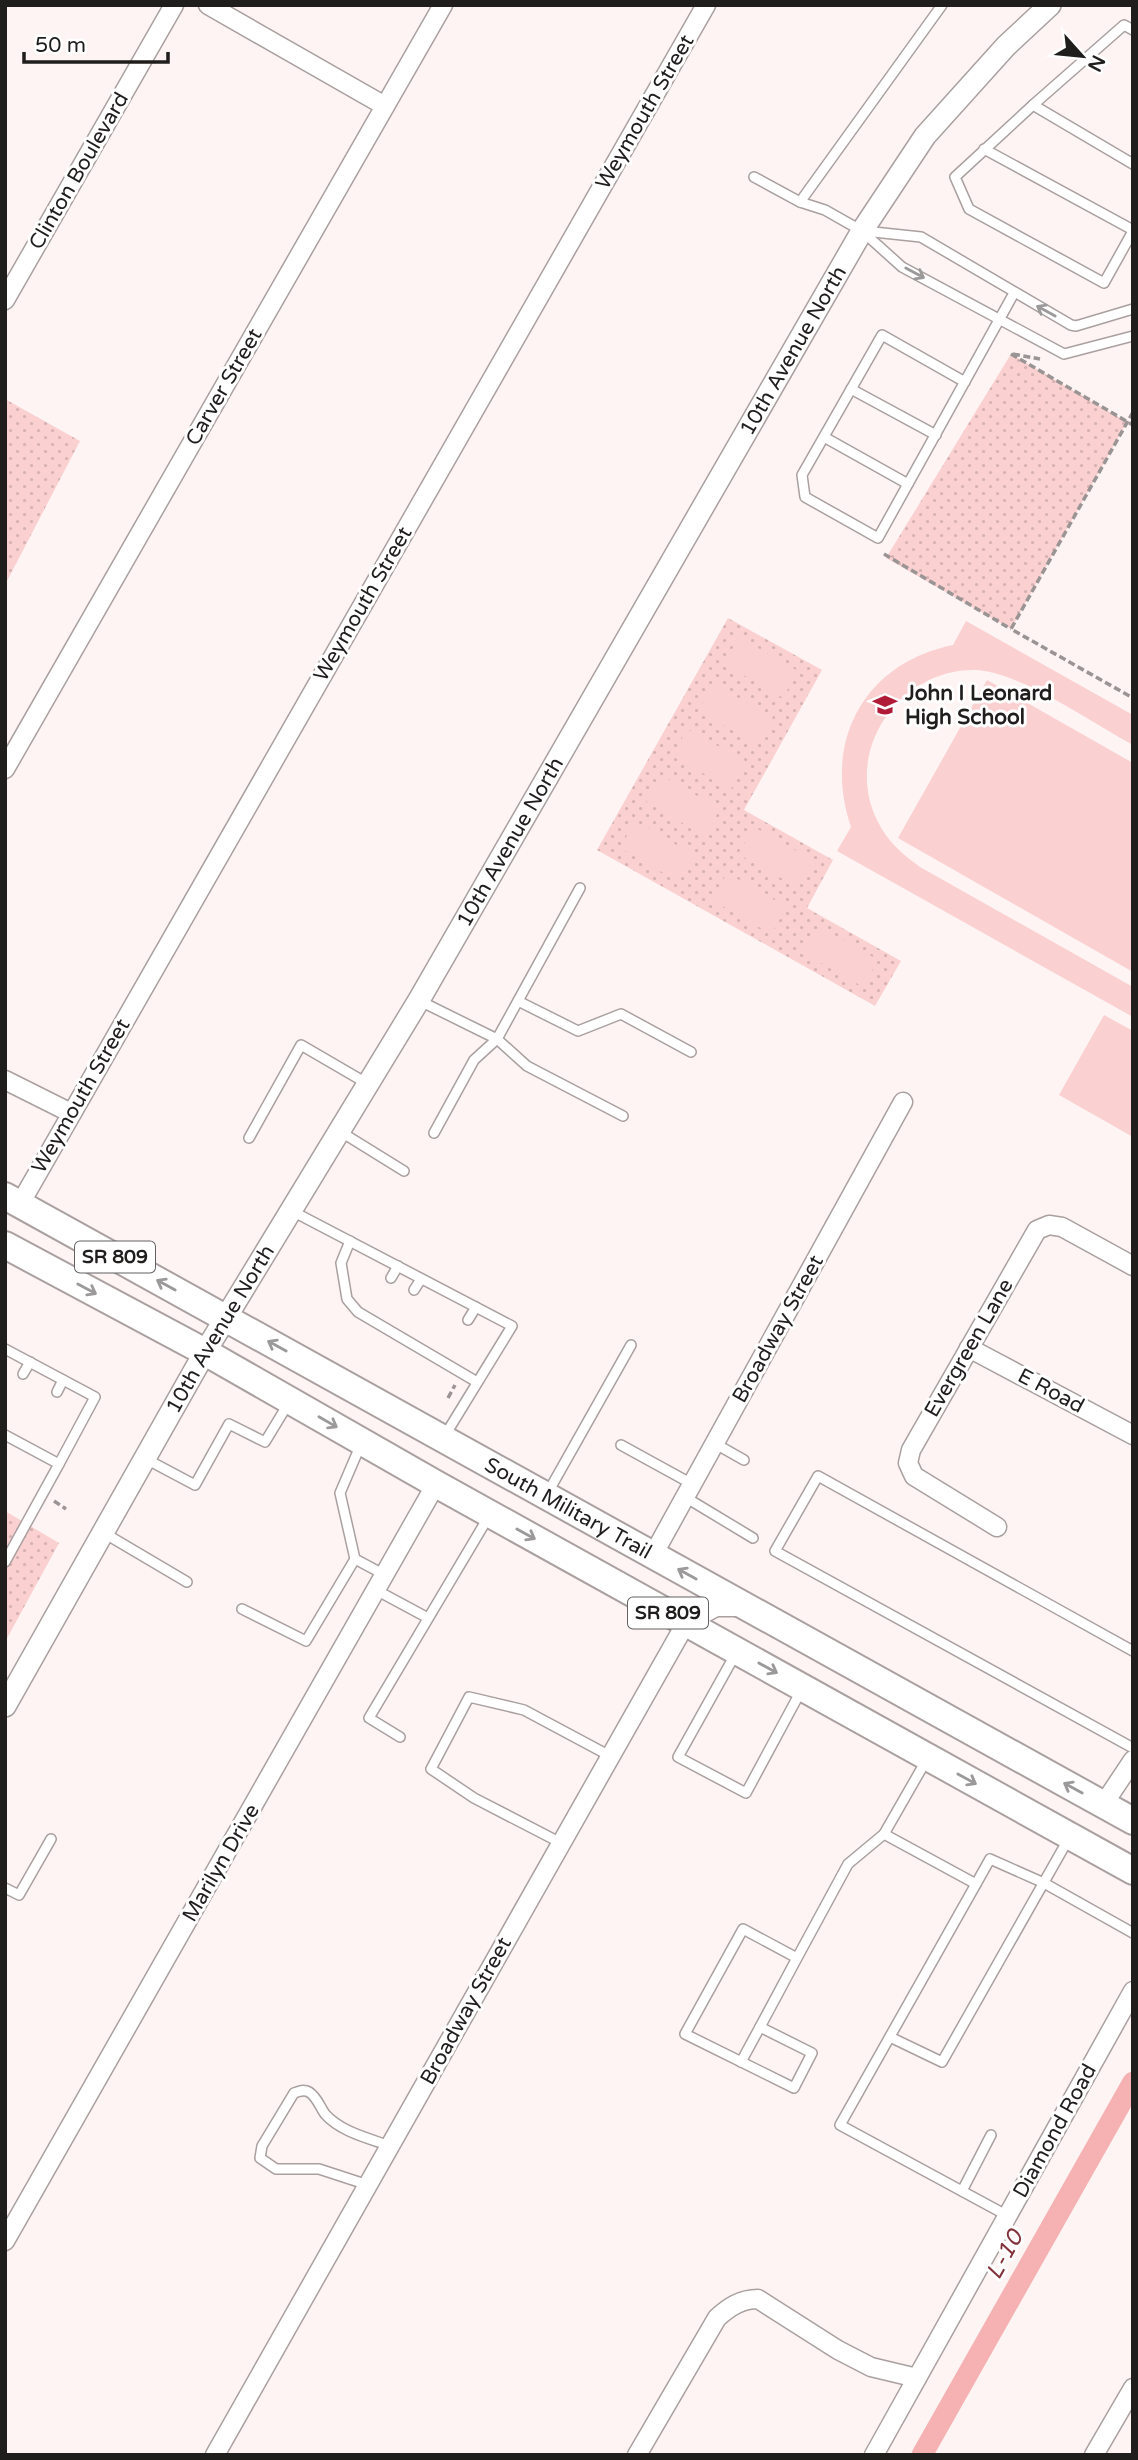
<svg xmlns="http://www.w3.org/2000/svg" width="1138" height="2460" viewBox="0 0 1138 2460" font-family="'Varela Round',sans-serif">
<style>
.grass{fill:url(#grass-dots)}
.pitch{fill:#fbd0d1}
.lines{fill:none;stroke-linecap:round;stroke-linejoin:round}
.canal{stroke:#f6b1b2;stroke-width:21}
.service-casing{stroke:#aaa0a0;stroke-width:12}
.minor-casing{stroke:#aaa0a0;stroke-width:21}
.tertiary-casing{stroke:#aaa0a0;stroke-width:24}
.primary-casing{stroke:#aaa0a0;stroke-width:30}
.path{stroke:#9b9494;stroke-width:3.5;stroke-dasharray:7 3.5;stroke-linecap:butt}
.service{stroke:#fff;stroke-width:9}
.minor{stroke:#fff;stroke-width:18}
.tertiary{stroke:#fff;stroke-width:21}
.primary{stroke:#fff;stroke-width:26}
.oneway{stroke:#9b9999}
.labels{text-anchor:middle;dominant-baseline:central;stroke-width:6;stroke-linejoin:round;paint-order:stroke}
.shield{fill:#fff;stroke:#636161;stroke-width:2}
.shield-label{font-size:19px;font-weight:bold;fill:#201d1d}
.street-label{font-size:21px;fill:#201d1d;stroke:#fff}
.poi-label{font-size:21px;font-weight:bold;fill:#201d1d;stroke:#fff;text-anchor:start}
.water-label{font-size:23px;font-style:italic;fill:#83323a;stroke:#fff}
</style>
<defs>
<pattern id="grass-dots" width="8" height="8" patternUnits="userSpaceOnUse" patternTransform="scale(1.75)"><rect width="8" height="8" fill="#fbd0d1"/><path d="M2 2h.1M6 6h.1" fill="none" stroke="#d7b2b3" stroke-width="1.8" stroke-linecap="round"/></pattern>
</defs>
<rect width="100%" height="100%" fill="#fef4f4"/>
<g class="grass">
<polygon points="1011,354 1127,422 1011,629 886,558"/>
<polygon points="5,399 80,441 7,581 5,580"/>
<polygon points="728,618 822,670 744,810 833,860 807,908 901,961 875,1006 597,850"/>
<polygon points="5,1511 59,1543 5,1642"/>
</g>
<g class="pitch">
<path d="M966 621 1133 715V745C1092 723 1019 671 975 670 899 669 843 751 877 820 887 841 902 854 920 867L1133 987V1017L837 851 851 827C822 742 864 663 953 645Z"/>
<polygon points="739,637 798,671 783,698 724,664"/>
<polygon points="987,680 1133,763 1133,972 898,838"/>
<polygon points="713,684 773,717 757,744 698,711"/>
<polygon points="687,729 747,762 731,789 672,756"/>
<polygon points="661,775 720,809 705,836 646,802"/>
<polygon points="635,821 694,855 679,882 620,848"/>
<polygon points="754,827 813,860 797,887 738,854"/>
<polygon points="727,873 787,907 771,934 712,900"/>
<polygon points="819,926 878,960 863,987 804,953"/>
<polygon points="1104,1015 1133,1031 1133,1137 1059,1095"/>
</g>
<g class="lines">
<polyline class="canal" points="922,2455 1133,2082"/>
<g class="service-casing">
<g id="service">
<polyline points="942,5 800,202 825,210 862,231 902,267 1064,354 1133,336"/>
<polyline points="1033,105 1124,25 1133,30"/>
<polyline points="984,149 1133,230"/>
<polyline points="1133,164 1033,105 955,177 969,209 1104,283 1133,231"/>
<polyline points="754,177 800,202"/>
<polyline points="864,231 921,237 1071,325 1076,326 1133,309"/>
<polyline points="965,382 882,335 802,475 805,497 878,538 1014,293"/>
<polyline points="851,389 936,435"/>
<polyline points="824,437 908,484"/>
<polyline points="420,1001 497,1039 580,888"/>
<polyline points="518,1001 578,1031 621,1014 691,1052"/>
<polyline points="341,1132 404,1171"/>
<polyline points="434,1133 474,1060 497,1039 527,1066 623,1116"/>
<polyline points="249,1138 301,1045 368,1084"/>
<polyline points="292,1211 512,1326 444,1437"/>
<polyline points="350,1241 341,1263 347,1299 358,1312 477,1382"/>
<polyline points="391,1278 398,1266"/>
<polyline points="414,1290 421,1279"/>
<polyline points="468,1320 476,1307"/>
<polyline points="5,1349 95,1397 59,1464"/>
<polyline points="23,1374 30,1362"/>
<polyline points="57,1392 63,1380"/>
<polyline points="5,1435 59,1464 5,1562"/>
<polyline points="714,1443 744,1460"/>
<polyline points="361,1444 340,1493 355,1559 385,1575"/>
<polyline points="621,1445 692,1484"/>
<polyline points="146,1459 195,1485 229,1424 265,1442 288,1404"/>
<polyline points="547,1494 631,1345"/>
<polyline points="685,1497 753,1538"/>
<polyline points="104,1533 187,1582"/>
<polyline points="376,1590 428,1618"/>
<polyline points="242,1609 306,1641 355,1559"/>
<polyline points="1133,1651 818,1476 775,1551 1133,1748"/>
<polyline points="736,1653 678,1757 746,1793 802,1689"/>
<polyline points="400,1737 369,1718 489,1516"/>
<polyline points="927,1759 884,1834 976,1884 840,2125 1008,2216"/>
<polyline points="561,1843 474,1798 431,1769 469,1697 524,1710 610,1756"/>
<polyline points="976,1884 990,1859 1044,1883 1133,1933"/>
<polyline points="5,1888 19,1895 51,1839"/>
<polyline points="797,1958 760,2027 812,2053 794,2088 685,2034 743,1929 797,1958 848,1864 884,1834"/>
<polyline points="890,2037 942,2062 1069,1838"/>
<polyline points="741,2062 760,2027"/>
<path d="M368 2185 319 2169H276L260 2158 262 2146 294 2093C299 2091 304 2089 309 2092 317 2097 320 2107 325 2114 341 2132 368 2138 390 2146"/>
<polyline points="962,2191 991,2135"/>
</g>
</g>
<g class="minor-casing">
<g id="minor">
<polyline points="208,5 385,106"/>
<polyline points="5,300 174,5"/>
<polyline points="5,769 443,5"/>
<polyline points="5,1080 71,1113"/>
<polyline points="20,1204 706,5"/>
<polyline points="969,1348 1133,1435"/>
<polyline points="997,1527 914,1476 908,1463 911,1450 1037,1230 1049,1225 1062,1227 1133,1266"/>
<polyline points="653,1555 903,1102"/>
<polyline points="1103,1805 1133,1760"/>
<polyline points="5,2241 436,1484"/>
<polyline points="215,2455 686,1623 716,1607 741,1607"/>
<path d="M637 2455 717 2318C729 2307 741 2299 758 2299L838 2350 871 2367 917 2378"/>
<polyline points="874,2455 1133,1991"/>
<polyline points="1094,2455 1133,2388"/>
</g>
</g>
<g class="tertiary-casing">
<g id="tertiary">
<path id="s1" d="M5 1706 205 1352 419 1000 862 231 925 136 1006 46 1050 5"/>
</g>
</g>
<g class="primary-casing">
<g id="primary">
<path id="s2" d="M5 1196 1133 1821"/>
<polyline points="5,1245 205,1352 436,1484 1133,1871"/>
</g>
</g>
<g class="path">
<polyline points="1011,354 1133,425"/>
<polyline points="1013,354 1040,359"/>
<polyline points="1133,412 1011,629 1133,698"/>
<polyline points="884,554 1011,629"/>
<polyline points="448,1398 455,1385"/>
<polyline points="54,1501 66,1509"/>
</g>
<use href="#service" class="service"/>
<use href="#minor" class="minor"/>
<use href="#tertiary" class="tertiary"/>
<use href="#primary" class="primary"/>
</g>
<defs><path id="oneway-shaft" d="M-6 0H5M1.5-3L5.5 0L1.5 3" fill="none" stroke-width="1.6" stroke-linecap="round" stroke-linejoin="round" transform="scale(1.75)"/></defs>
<g class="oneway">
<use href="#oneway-shaft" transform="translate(915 273) rotate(28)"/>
<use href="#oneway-shaft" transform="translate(1046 311) rotate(-151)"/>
<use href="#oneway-shaft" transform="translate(166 1285) rotate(-151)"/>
<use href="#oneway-shaft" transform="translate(87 1289) rotate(28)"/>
<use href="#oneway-shaft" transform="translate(277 1346) rotate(-151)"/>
<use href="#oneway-shaft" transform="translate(328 1422) rotate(30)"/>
<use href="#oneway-shaft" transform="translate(526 1534) rotate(29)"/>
<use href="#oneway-shaft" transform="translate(687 1574) rotate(-151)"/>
<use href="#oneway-shaft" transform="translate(768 1668) rotate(29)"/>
<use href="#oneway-shaft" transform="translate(967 1779) rotate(29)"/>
<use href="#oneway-shaft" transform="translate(1073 1788) rotate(-151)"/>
</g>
<defs>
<g id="school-bare" transform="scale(1.89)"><path d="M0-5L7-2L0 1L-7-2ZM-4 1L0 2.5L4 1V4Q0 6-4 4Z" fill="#b01c38" stroke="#fff" stroke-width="2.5" paint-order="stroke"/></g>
</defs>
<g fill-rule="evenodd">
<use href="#school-bare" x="885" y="705"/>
</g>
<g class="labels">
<g class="shield">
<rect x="75" y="1241.5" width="80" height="31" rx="5"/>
<rect x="628" y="1597.5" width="80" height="31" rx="5"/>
</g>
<g class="shield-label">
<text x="115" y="1257">SR 809</text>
<text x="668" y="1613">SR 809</text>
</g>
<g class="street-label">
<text transform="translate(645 112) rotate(-60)">Weymouth Street</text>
<text transform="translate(79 171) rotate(-60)">Clinton Boulevard</text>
<text stroke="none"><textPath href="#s1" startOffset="1568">10th Avenue North</textPath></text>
<text transform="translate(224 387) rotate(-60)">Carver Street</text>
<text transform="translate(363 604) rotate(-60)">Weymouth Street</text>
<text stroke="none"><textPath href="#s1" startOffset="1001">10th Avenue North</textPath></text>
<text transform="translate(81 1096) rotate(-60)">Weymouth Street</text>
<text stroke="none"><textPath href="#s1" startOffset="434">10th Avenue North</textPath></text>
<text transform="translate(778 1329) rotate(-61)">Broadway Street</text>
<text transform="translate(969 1348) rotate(-60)">Evergreen Lane</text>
<text transform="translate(1051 1391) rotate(28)">E Road</text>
<text stroke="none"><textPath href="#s2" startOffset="644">South Military Trail</textPath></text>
<text transform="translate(221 1863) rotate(-60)">Marilyn Drive</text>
<text transform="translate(466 2011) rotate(-61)">Broadway Street</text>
<text transform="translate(1055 2131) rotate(-61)">Diamond Road</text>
</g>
<g class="poi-label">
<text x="905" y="693">John I Leonard<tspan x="905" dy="24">High School</tspan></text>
</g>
<g class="water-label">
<text transform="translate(1005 2255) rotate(-61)">L-10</text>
</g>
</g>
<rect width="1138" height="2460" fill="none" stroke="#201d1d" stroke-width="14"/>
<g transform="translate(1082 56) rotate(117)" stroke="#ffffff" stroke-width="5" paint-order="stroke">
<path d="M0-5L12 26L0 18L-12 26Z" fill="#201d1d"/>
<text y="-10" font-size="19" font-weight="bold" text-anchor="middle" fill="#201d1d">N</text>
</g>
<path d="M24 52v10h144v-10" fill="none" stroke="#201d1d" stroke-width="3.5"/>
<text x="35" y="52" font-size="21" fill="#201d1d" stroke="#ffffff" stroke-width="5" paint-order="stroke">50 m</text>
</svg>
